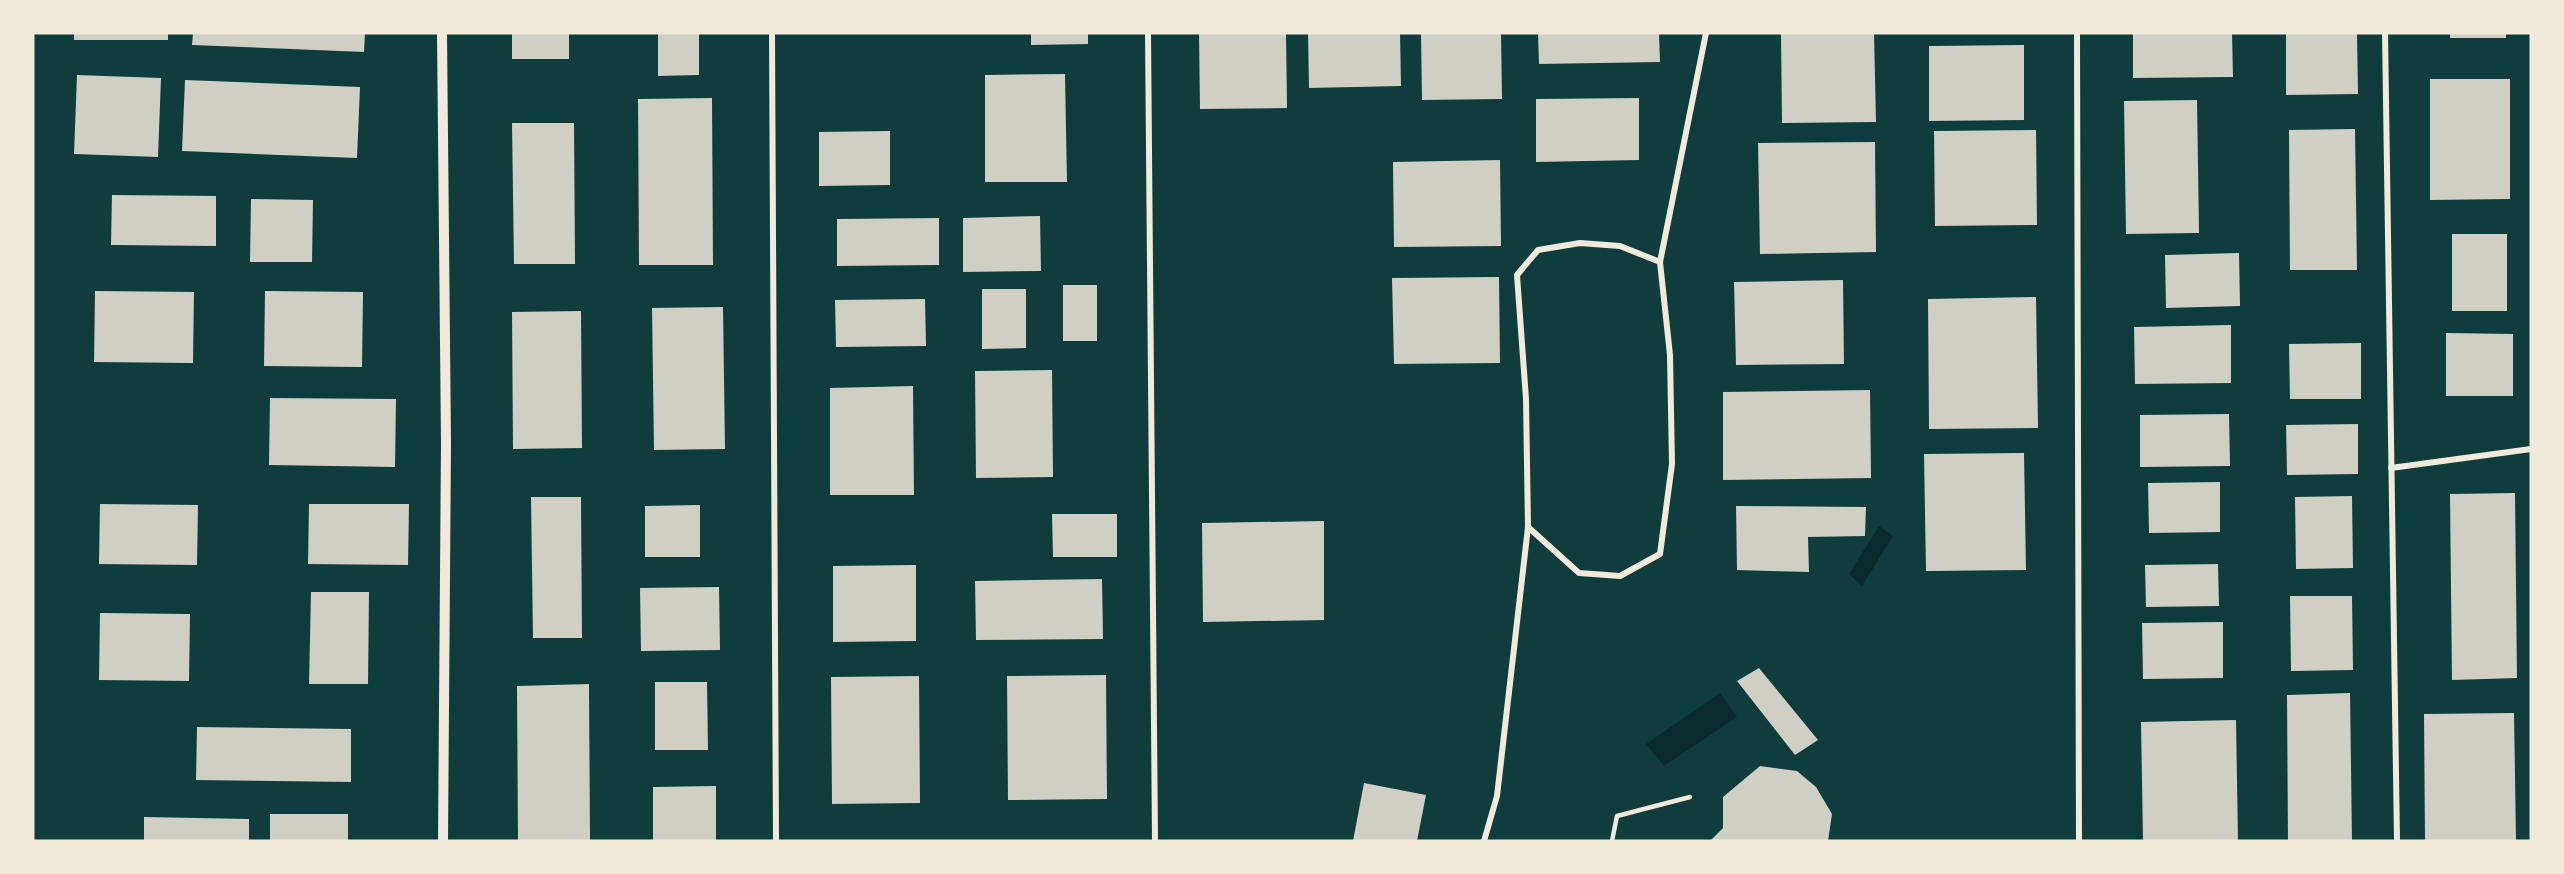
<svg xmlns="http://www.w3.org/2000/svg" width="2564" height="874" viewBox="0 0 2564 874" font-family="'Work Sans',sans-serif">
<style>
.water{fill:#0a2a2b}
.building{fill:#cfcfc3}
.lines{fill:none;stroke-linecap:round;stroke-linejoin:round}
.service{stroke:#f1e9da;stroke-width:4.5}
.minor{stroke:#f1e9da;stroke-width:6}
.tertiary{stroke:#f1e9da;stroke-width:10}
</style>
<rect width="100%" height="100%" fill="#0f3d3e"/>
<g class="water">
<polygon points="1879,526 1893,536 1862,586 1849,574"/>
<polygon points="1720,693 1737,717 1664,766 1646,744"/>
</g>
<g class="building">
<rect x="74" y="33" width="94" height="7"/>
<polygon points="193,33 365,33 364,52 192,45"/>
<rect x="512" y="33" width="57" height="26"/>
<polygon points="658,33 699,33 699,75 658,76"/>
<polygon points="1031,33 1088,33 1088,44 1031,45"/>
<polygon points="1199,33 1286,33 1287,108 1200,109"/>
<polygon points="1308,33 1400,33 1401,86 1309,88"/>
<polygon points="1421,33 1501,33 1502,99 1422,100"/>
<polygon points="1538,33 1659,33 1660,62 1539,64"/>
<polygon points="1781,33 1874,33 1876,122 1782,123"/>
<polygon points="2133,33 2232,33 2233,77 2133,78"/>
<polygon points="2286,33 2357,33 2358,94 2286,95"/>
<rect x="2450" y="33" width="56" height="5"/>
<polygon points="2024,45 2024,120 1929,121 1929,46"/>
<polygon points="1065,74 1067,182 985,182 985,75"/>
<polygon points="77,75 161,78 158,157 74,154"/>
<polygon points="2430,79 2510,79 2510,199 2430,200"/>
<polygon points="185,80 360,87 357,158 182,151"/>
<polygon points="712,98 713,265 639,265 638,99"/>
<polygon points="1639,98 1639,160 1536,162 1536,99"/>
<polygon points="2197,100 2199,233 2126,234 2124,101"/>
<polygon points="512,123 574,123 575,264 514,264"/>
<polygon points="2355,129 2357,270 2290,270 2289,130"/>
<polygon points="2036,130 2037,225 1935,226 1934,131"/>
<polygon points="890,131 890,185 819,186 819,132"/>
<polygon points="1875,142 1876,252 1760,254 1758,143"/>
<polygon points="1500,160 1501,246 1394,247 1393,162"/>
<polygon points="112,195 216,196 216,246 111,245"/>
<polygon points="251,199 313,200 312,262 250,262"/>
<polygon points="1040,216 1041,271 963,272 963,218"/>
<polygon points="939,218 939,265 837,266 837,219"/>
<rect x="2452" y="234" width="55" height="77"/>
<polygon points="2239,253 2240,306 2166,308 2165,255"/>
<polygon points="1499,277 1500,363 1394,364 1392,278"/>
<polygon points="1843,280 1844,364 1736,365 1734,282"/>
<rect x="1063" y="285" width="34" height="56"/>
<polygon points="982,289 1026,289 1026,348 982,349"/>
<polygon points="95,291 194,292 193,363 94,362"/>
<polygon points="265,291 363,292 362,367 264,366"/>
<polygon points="2036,297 2038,428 1929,429 1928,299"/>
<polygon points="925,299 926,346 836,347 835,300"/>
<polygon points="723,307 725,449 654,450 652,308"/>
<polygon points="581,311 582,448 513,449 512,312"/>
<polygon points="2231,325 2231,383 2135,384 2134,327"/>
<polygon points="2446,333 2513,334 2513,396 2446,396"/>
<polygon points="2361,343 2361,399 2290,399 2289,344"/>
<polygon points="1052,370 1053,477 976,478 975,371"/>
<polygon points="913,386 914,495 830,495 830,388"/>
<polygon points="1870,390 1871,478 1723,480 1723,392"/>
<polygon points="270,398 396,399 395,467 269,465"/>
<polygon points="2229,414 2230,466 2140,467 2140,415"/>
<polygon points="2358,424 2358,474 2287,475 2286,425"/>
<polygon points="2024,453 2026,570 1926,571 1924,454"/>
<polygon points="2220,482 2220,532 2149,533 2148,483"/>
<polygon points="2515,493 2517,678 2452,680 2450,494"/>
<polygon points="2352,496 2353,568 2296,569 2295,497"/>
<polygon points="531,497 581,497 582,638 533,638"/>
<polygon points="100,504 198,505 197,565 99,564"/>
<polygon points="309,504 409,504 408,565 308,564"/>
<polygon points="700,505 700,557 645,557 645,506"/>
<polygon points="1736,506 1866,507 1865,536 1808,537 1809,572 1737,570"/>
<polygon points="1052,514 1117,514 1117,557 1053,557"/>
<polygon points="1324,521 1324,620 1203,622 1202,523"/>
<polygon points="2218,564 2219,606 2146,607 2145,565"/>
<polygon points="916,565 916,641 833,642 833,566"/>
<polygon points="1102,579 1103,639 976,640 975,581"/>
<polygon points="719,587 720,650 641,651 640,588"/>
<polygon points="311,592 369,592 368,684 309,684"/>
<polygon points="2290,596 2352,596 2353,670 2291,671"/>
<polygon points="100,613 190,614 189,681 99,680"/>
<polygon points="2223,622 2223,678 2143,679 2142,623"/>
<polygon points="1759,668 1818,740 1795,755 1737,681"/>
<polygon points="1106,675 1107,799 1008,800 1007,676"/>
<polygon points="919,676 920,803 832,804 831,677"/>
<polygon points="655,682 707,682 708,750 655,750"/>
<polygon points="589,684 590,841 518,841 517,686"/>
<polygon points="2350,693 2352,841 2288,841 2287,695"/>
<polygon points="2514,713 2516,841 2425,841 2424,714"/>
<polygon points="2236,720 2238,841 2143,841 2141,722"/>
<polygon points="197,727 351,729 351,782 196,780"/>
<polygon points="1760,766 1797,771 1816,787 1832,814 1828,841 1710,841 1723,828 1723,797"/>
<polygon points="1364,783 1426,795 1417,841 1353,841"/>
<polygon points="716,786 716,841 653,841 653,787"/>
<rect x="270" y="814" width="78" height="27"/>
<polygon points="144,817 249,819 249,841 144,841"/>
</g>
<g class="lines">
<polyline class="service" points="1612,841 1617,816 1690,797"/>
<g class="minor">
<polyline points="772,33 776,841"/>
<polyline points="1148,33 1155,841"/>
<polyline points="2077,33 2079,841"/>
<polyline points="2385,33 2397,841"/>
<polyline points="2391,468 2531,449"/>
<polyline points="1528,527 1579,573 1620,576 1660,554 1672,464 1670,355 1660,262 1706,33"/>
<polyline points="1484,841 1497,796 1528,527 1526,399 1517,275 1538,250 1580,243 1620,246 1660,262"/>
</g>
<polyline class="tertiary" points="442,33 446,443 443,841"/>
</g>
<rect width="2564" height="874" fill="none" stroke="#f1e9da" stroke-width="69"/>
</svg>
